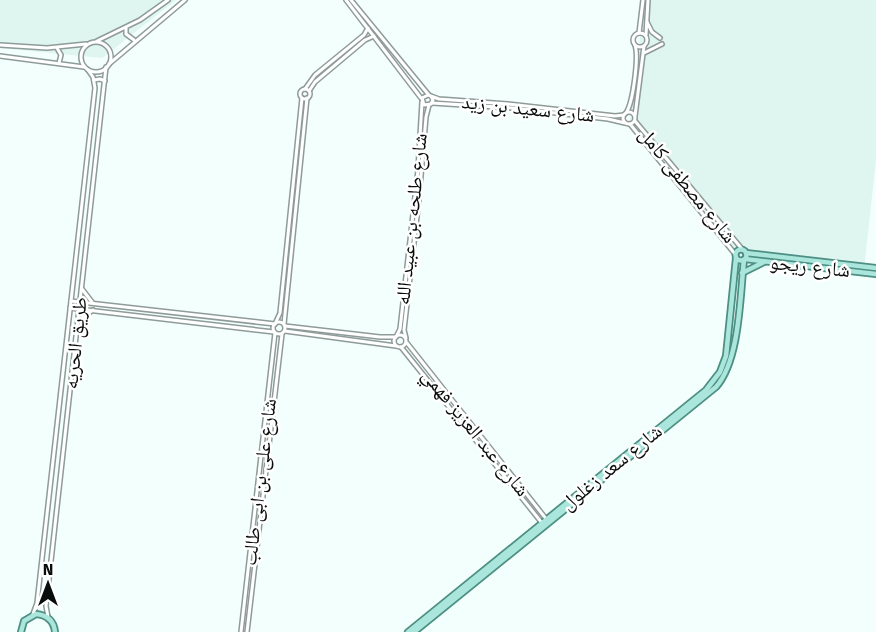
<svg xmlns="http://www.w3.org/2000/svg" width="876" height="632" viewBox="0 0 876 632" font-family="'Fira Sans','Noto Naskh Arabic',sans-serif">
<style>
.built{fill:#dff5f0}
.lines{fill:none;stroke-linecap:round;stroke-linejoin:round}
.minor-casing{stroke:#8f9b98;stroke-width:6}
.major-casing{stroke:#4d8f83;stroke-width:8}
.minor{stroke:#fff;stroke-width:3}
.major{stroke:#aae6db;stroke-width:4.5}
.labels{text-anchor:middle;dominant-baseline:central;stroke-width:5;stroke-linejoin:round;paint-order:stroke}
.street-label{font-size:20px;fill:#080c0b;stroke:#fff}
</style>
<rect width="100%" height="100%" fill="#f2fffc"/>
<g class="built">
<polygon points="0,0 176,0 102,58 0,48"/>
<polygon points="645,0 876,0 876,160 864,269 741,256 630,119"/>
</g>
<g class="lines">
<g class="minor-casing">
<g id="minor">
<polyline points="346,0 421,98"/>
<polyline points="351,0 428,94"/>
<polyline points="647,22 652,32 660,38"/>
<polyline points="126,28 126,34 134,40"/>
<circle cx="640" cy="40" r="7"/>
<polyline points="639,33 643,0"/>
<polyline points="646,35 648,0"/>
<polyline points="97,41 140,20 168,0"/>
<circle cx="96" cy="57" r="15"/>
<polyline points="0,45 47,48 86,44"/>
<polyline points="57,48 61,55 59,63"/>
<polyline points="644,53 662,44"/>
<polyline points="0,56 84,67"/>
<polyline points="109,64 185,0"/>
<polyline points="94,80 100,79 105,81"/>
<polyline points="305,89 315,75 364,35 368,28"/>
<circle cx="305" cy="94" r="5"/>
<polyline points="309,91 315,82 365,40 374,36"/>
<polyline points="431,96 433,100 431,104 424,105 422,98 428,95 439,99 508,104 615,116 624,115"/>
<polyline points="432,103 512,108 608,119 625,123"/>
<circle cx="629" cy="118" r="6"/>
<path d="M626 113C633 103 639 57 635 45"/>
<polyline points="635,116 644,46"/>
<polyline points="635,121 742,249"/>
<polyline points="630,124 735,254"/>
<polyline points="82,289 92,302"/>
<polyline points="71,301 275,324"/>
<polyline points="70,308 274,332"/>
<polyline points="79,320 93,310"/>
<circle cx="279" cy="328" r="6"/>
<polyline points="275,324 280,313 302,98"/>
<polyline points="284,324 307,98"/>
<polyline points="285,326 380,337 396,337"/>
<polyline points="285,331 396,346"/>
<circle cx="400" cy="341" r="6"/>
<polyline points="397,335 400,329 418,170 422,102"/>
<polyline points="406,338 404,330 419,199 426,117 429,105"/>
<polyline points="407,343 547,520"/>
<polyline points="401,347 542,523"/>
<polyline points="33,614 37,603 95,88 93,77 88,70"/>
<polyline points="48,617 46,606 106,67"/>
<polyline points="241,632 275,333"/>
<polyline points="247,632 282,334"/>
</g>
</g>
<g class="major-casing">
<g id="major">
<circle cx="741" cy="255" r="5.5"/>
<polyline points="746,253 876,268"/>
<polyline points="745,259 876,274"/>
<polyline points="742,273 764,262"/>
<path d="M21 632 24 621 36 614C47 615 54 621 55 632"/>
<polyline points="408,632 706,390 720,372 726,356 736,258"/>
<path d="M414 632 716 387C740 360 740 296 744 260"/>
</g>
</g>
<use href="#minor" class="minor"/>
<use href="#major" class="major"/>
</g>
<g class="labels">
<g class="street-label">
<text transform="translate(528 108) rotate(6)">شارع سعيد بن زيد</text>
<text transform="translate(688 185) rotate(51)">شارع مصطفى كامل</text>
<text transform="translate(411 219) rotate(-84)">شارع طلحه بن عبيد الله</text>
<text transform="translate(810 266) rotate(6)">شارع ريجو</text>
<text transform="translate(75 343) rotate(-84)">طريق الحريه</text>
<text transform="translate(476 432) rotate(51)">شارع عبد العزيز فهمي</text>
<text transform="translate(611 467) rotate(-39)">شارع سعد زغلول</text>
<text transform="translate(259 482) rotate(-83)">شارع على بن ابى طالب</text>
</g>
</g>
<g transform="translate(48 584)" stroke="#ffffff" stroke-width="4.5" paint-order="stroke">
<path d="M0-4.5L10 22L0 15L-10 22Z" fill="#080c0b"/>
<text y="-9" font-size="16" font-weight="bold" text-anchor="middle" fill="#080c0b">N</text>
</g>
</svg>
